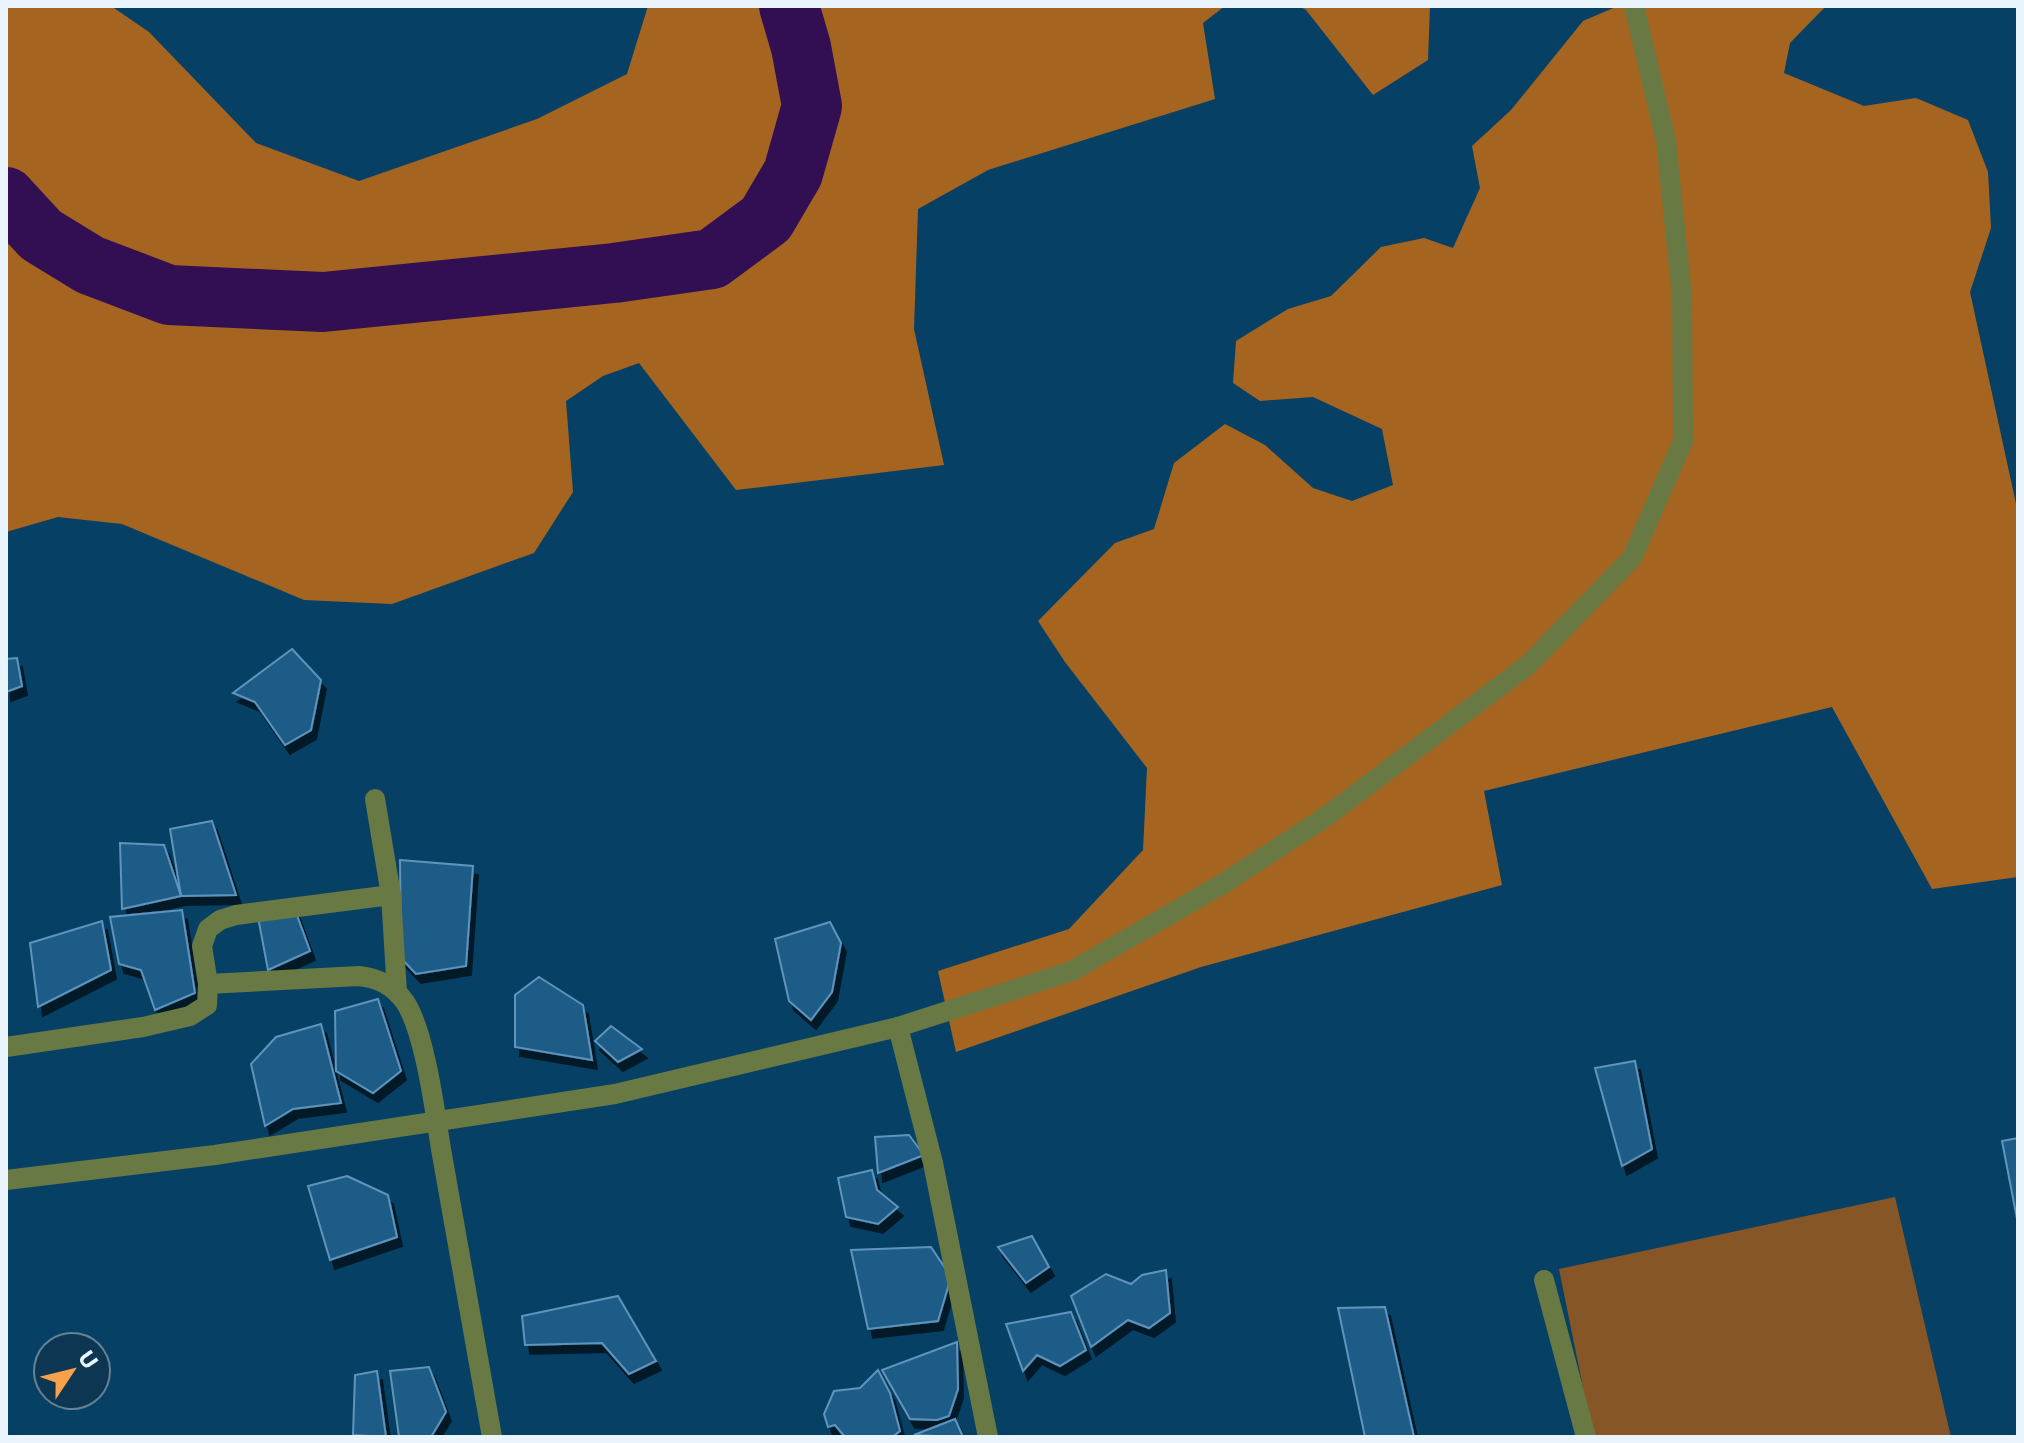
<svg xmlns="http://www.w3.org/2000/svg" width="2024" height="1443" viewBox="0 0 2024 1443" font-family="Commissioner,sans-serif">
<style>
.green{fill:#875626}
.forest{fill:#a56520}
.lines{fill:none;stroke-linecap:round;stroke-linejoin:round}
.river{stroke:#320f53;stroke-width:60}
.building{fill:#1e5c86;stroke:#5f94bc;stroke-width:2;filter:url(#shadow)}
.minor{stroke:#697944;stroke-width:20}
</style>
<defs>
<filter id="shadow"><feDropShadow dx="5" dy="9" stdDeviation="0" flood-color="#0009"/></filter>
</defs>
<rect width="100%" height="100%" fill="#064165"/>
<polygon class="green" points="1895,1197 1951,1437 1593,1437 1559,1269"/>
<g class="forest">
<polygon points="6,6 111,6 149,32 256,143 359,181 537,119 627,74 648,6 1225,6 1203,23 1215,99 988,170 918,209 914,329 944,465 736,490 639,363 603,376 566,401 573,492 534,553 392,604 304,600 122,524 58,517 6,532"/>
<polygon points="1299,6 1430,6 1428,60 1373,95 1306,10"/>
<polygon points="1618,6 1826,6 1790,43 1784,73 1864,106 1916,98 1968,120 1988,172 1991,228 1970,292 2018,513 2018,877 1932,889 1832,707 1484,791 1502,885 1201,967 956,1052 938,971 1069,929 1143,850 1147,768 1065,662 1038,621 1115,543 1154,529 1174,463 1225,424 1265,445 1313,488 1352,501 1393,485 1382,429 1313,397 1260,401 1233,383 1236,341 1288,309 1331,296 1381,247 1424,238 1453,248 1480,188 1472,146 1511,110 1583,21"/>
</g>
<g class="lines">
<polyline class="river" points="6,197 41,235 90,265 169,295 323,302 614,273 712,259 766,219 793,173 812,106 801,47 789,6"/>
</g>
<g class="building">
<polygon points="292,649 321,680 311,730 285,745 255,702 233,693"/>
<polygon points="17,658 22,686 6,692 6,659"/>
<polygon points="212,821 236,895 181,896 170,829"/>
<polygon points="120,843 164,845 181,896 122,909"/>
<polygon points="400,860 473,866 466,966 416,974 401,958"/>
<polygon points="291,899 310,951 268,970 257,912"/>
<polygon points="182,910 195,993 155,1010 141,970 119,964 110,917"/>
<polygon points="102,921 111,970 38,1007 30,943"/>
<polygon points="830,922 841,943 832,992 811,1020 789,1001 775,939"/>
<polygon points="539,977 583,1005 592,1060 515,1047 515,995"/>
<polygon points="378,999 401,1071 373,1093 336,1071 335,1011"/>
<polygon points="321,1024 341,1103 293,1109 265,1126 251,1064 276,1037"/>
<polygon points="611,1026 642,1049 618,1062 595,1041"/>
<polygon points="1635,1061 1652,1149 1622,1166 1595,1068"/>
<polygon points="909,1135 924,1155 878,1173 875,1137"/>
<polygon points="2018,1138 2018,1224 2002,1141"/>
<polygon points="872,1170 877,1190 898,1207 878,1224 846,1217 838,1178"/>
<polygon points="347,1176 388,1195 397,1237 330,1260 308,1186"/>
<polygon points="1032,1236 1049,1267 1026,1283 998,1247"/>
<polygon points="931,1247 951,1277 938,1321 868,1329 851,1250"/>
<polygon points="1166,1270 1170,1313 1149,1328 1128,1320 1091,1347 1071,1296 1106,1274 1131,1284 1142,1275"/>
<polygon points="618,1296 656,1361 629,1374 602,1343 525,1345 522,1316"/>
<polygon points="1385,1307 1414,1437 1365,1437 1338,1308"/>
<polygon points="1071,1312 1086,1350 1060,1366 1037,1355 1023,1371 1006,1324"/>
<polygon points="957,1342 958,1389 949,1416 937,1420 910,1419 882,1370"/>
<polygon points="429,1367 446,1412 431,1437 399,1437 390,1371"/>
<polygon points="878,1370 890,1393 900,1431 892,1437 845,1437 835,1425 828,1427 824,1414 834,1391 860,1388"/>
<polygon points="377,1371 386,1437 353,1435 355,1375"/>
<polygon points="955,1419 963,1437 914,1435"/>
</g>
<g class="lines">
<g class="minor">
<polyline points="375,799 391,895 397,993"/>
<path d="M208 984 359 976C378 978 393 985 405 1002 425 1032 435 1112 441 1149 458 1245 475 1341 492 1437"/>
<polyline points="898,1027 933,1163 988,1437"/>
<polyline points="6,1047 143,1027 190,1016 207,1005 208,984 202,946 208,929 220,920 236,915 391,895"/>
<polyline points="6,1180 215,1155 615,1094 898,1027 1072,971 1224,883 1324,818 1528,665 1632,558 1683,441 1682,296 1666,141 1634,6"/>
<polyline points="1544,1280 1586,1437"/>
</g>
</g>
<rect width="2024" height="1443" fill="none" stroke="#eaf4fd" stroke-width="16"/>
<g transform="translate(72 1371) rotate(55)"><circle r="38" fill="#0d3652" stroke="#658296" stroke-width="2"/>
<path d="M0-6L14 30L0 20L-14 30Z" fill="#f8a14a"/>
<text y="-12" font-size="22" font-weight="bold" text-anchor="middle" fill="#eaf4fd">U</text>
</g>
</svg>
